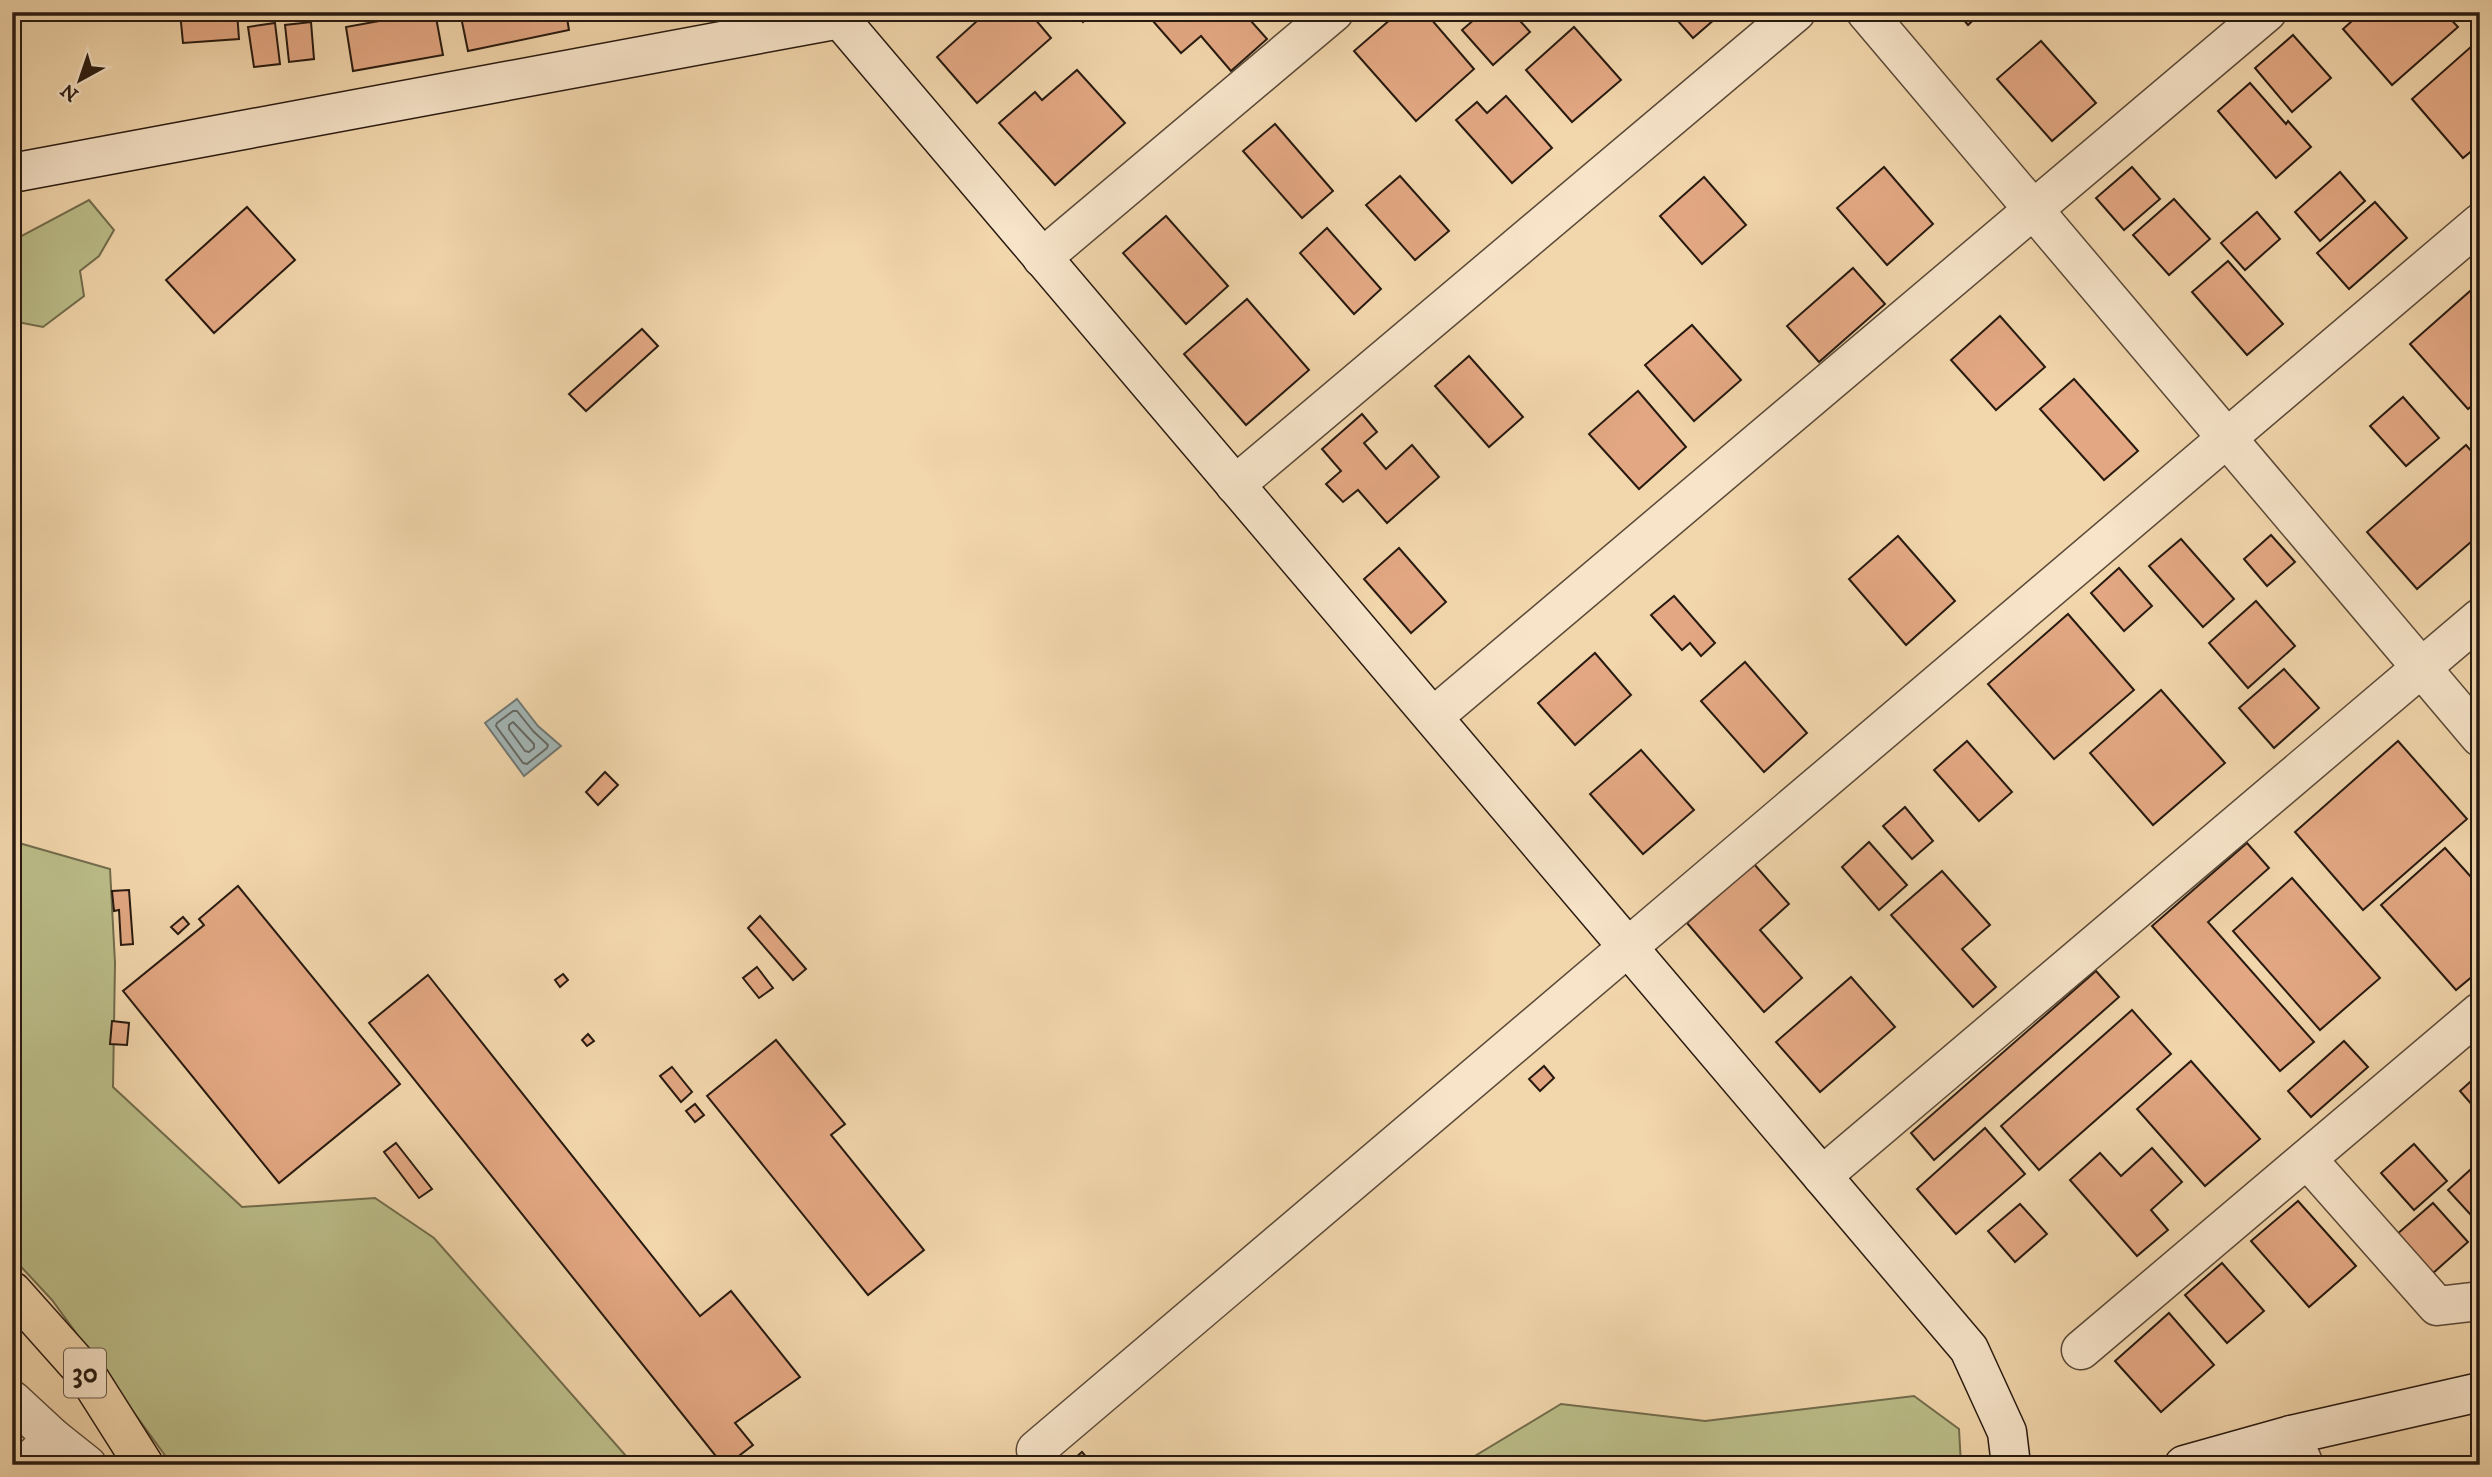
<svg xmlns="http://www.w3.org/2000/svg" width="2492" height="1477" viewBox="0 0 2492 1477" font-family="'IM FELL DW Pica',serif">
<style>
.green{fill:#bbbd89;stroke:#726c4c;stroke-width:2}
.water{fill:#a2b6b6;stroke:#717874;stroke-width:2}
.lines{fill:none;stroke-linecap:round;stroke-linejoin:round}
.shore{stroke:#656863;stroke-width:2}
.building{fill:#e3a883;stroke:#281a10;stroke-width:2}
.street-casing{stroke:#5a4937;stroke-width:41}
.secondary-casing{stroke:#281a10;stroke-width:41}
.primary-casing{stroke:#281a10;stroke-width:41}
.street{stroke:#f7e4c9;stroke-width:38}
.secondary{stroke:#f7e4c9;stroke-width:38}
.primary{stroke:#f2d6ac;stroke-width:38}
.labels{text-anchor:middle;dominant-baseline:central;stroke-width:6;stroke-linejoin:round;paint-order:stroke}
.shield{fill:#f7e4c9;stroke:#665748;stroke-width:2}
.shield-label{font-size:28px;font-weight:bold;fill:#281a10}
</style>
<rect width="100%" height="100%" fill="#f2d6ac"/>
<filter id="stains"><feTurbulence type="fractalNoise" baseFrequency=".00286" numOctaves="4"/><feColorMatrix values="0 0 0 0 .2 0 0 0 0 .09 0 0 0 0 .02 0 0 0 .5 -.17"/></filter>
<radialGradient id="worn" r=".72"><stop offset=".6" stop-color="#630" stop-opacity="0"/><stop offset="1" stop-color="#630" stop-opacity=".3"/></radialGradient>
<g class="green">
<polygon points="89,200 114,230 99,256 80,271 84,296 43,327 12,321 12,241"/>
<polygon points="12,841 110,869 115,963 113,1087 242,1207 375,1198 434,1238 634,1465 172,1465 52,1300 12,1257"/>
<polygon points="1914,1396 1959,1429 1961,1465 1460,1465 1561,1404 1705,1421"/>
</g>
<polygon class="water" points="517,699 538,726 561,746 524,776 485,723"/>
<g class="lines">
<g class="shore">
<polygon points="513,711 517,711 533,731 548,745 547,748 527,764 523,763 496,726 497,723"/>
<polygon points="513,722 534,744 534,748 529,752 525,751 509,729 509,725"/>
</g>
</g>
<g class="building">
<polygon points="180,12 237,12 239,39 183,43"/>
<polygon points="429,12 435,12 443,55 353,71 346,27"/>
<polygon points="460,12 566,12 569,30 468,51"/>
<polygon points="987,12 1029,12 1051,38 977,103 937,57"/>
<polygon points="1074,12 1094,12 1083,22"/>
<polygon points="1145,12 1243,12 1267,39 1231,71 1201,36 1181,53"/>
<polygon points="1399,12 1425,12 1474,69 1416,121 1354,51"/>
<polygon points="1483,12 1512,12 1530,32 1493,65 1462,30"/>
<polygon points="1670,12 1723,12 1693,38"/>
<polygon points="1957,12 1982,12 1968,25"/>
<polygon points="2362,12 2444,12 2458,27 2392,85 2343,29"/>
<polygon points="311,22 314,59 289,62 285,25"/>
<polygon points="275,23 280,64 254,67 248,27"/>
<polygon points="1574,27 1621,80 1572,122 1526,70"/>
<polygon points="2293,35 2331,78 2292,112 2255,68"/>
<polygon points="2041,41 2096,103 2052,141 1997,79"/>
<polygon points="2473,45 2480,52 2480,144 2463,158 2412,99"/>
<polygon points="1077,70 1125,123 1055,185 999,123 1035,92 1042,100"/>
<polygon points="2250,83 2286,124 2288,121 2311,147 2276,178 2218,111"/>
<polygon points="1506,96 1552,148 1512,183 1456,120 1477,102 1487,113"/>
<polygon points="1275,124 1333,191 1302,218 1243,151"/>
<polygon points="1884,167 1933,224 1887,265 1837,208"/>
<polygon points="2132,167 2160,199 2124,230 2096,198"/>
<polygon points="2340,172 2365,201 2320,241 2295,212"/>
<polygon points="1400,176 1449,231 1415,260 1366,205"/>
<polygon points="1704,177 1746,225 1702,264 1660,216"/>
<polygon points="2174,199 2210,239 2169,275 2133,235"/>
<polygon points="2375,202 2407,238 2349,289 2317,253"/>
<polygon points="247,207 295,260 214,333 166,280"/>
<polygon points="2257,212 2280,239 2245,270 2221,243"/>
<polygon points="1166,216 1228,286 1186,324 1123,253"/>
<polygon points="1327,228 1381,289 1354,314 1300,253"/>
<polygon points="2228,261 2283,324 2247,355 2192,292"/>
<polygon points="1853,268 1885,304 1819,362 1787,326"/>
<polygon points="2478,284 2480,399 2468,409 2410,344"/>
<polygon points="1247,299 1309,370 1246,425 1184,354"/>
<polygon points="2000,316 2045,367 1996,410 1951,360"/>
<polygon points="1692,325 1741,380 1694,421 1645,365"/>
<polygon points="642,329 658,346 586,411 569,394"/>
<polygon points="1469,356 1523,417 1489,447 1435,386"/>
<polygon points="2074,379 2138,451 2104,480 2040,409"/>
<polygon points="1638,391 1686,447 1639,489 1589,434"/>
<polygon points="2403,397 2439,438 2406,466 2370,426"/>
<polygon points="1362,414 1377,432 1364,443 1386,469 1412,445 1439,477 1387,523 1358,490 1343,502 1326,484 1341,471 1322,449"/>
<polygon points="2466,445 2480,461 2480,534 2417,589 2367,532"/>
<polygon points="2271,535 2295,562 2267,586 2244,559"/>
<polygon points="1898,536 1955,601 1906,645 1849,579"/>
<polygon points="2181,539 2234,599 2203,627 2149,566"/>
<polygon points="1399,548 1446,602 1411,633 1364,579"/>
<polygon points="2119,568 2152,606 2124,631 2091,593"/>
<polygon points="1674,596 1715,643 1701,656 1690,643 1682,650 1651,615"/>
<polygon points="2256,601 2295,646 2248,688 2209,643"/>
<polygon points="2068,614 2134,690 2054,759 1988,684"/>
<polygon points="1595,653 1631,695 1575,745 1538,703"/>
<polygon points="1745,662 1807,733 1764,772 1701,701"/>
<polygon points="2284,669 2319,708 2274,748 2239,708"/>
<polygon points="2161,690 2225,763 2153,825 2090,753"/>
<polygon points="1967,741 2012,792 1979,821 1934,770"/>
<polygon points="2398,741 2467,819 2363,910 2295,832"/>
<polygon points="1641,750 1694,810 1643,854 1590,794"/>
<polygon points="605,772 618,785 598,805 586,792"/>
<polygon points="1905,807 1933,841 1912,859 1883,826"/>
<polygon points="1869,842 1907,885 1879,910 1842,867"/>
<polygon points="2247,843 2269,868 2208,922 2314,1042 2280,1071 2152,926"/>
<polygon points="2445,848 2480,887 2480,970 2456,990 2381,905"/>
<polygon points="1754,864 1789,904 1760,930 1802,978 1764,1012 1687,923"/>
<polygon points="1942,871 1990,925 1962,949 1996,987 1973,1007 1891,915"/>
<polygon points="2292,878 2380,978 2320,1030 2233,931"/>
<polygon points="238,886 400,1084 279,1183 123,991 204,925 199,919"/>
<polygon points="129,890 133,944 121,945 119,910 114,911 112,891"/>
<polygon points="760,916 806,969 793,980 748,928"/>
<polygon points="183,917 189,924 178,934 171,927"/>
<polygon points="757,967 773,988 759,998 743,978"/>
<polygon points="2096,971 2119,997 1934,1160 1911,1133"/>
<polygon points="563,974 568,980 560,987 555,980"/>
<polygon points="428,975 700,1316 731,1291 800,1377 735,1423 753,1445 727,1465 723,1465 369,1023"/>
<polygon points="1851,977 1895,1027 1820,1092 1776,1042"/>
<polygon points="2132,1010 2171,1054 2039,1170 2001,1126"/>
<polygon points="112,1021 129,1023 127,1045 110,1044"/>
<polygon points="588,1034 594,1041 587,1046 582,1040"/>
<polygon points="776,1040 845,1124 831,1135 924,1250 868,1295 707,1096"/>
<polygon points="2344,1041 2368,1067 2311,1117 2288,1091"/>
<polygon points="2191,1061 2260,1139 2205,1186 2137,1109"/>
<polygon points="1544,1066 1554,1078 1540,1091 1529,1079"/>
<polygon points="672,1067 692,1092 681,1102 660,1076"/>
<polygon points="2480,1073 2480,1114 2460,1091"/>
<polygon points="695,1104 704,1115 695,1122 686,1111"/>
<polygon points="1985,1128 2025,1174 1956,1234 1917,1189"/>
<polygon points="396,1143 432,1189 419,1198 384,1152"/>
<polygon points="2414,1144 2447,1181 2414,1210 2381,1173"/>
<polygon points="2152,1148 2182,1182 2151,1210 2168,1230 2137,1256 2070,1180 2100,1153 2121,1176"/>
<polygon points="2470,1170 2480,1181 2480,1225 2448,1190"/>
<polygon points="2298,1201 2356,1266 2309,1307 2251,1241"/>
<polygon points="2433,1203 2468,1242 2432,1274 2396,1235"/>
<polygon points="2020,1204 2047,1234 2015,1262 1988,1231"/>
<polygon points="2222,1263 2264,1311 2227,1343 2185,1295"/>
<polygon points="2169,1313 2214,1365 2161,1412 2115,1361"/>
<polygon points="2480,1451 2480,1465 2468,1465"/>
<polygon points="1082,1452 1093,1465 1067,1465"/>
</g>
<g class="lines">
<g class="street-casing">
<g id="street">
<polyline points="1866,12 2480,737"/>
<polyline points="1042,258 1334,12"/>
<polyline points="1235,485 1796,12"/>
<polyline points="1433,717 2267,12"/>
<polyline points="2307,1159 2437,1306 2480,1301"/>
<polyline points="1822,1176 2480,618"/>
<polyline points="2081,1350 2480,1012"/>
<polyline points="12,1400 53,1438 87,1465"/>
<polyline points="2291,1435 2304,1465"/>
<polyline points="1036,1450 2480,223"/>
<polyline points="26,1465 53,1438"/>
</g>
</g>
<g class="secondary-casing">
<g id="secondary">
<polyline points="840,19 1969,1349 2007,1432 2011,1465"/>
<polyline points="12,173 840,19 848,12"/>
<polyline points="2184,1465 2291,1435 2480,1392"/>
</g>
</g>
<g class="primary-casing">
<polyline id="primary" points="12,1291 87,1375 144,1465"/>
</g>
<use href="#street" class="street"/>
<use href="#secondary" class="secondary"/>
<use href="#primary" class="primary"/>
</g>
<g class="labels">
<rect class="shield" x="64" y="1348.5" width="42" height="49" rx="5"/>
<g class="shield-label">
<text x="85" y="1373">30</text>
</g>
</g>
<rect width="2492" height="1477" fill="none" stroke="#f2d6ac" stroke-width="42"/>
<rect x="14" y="14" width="2464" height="1449" fill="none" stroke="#281a10" stroke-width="3.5"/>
<rect x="21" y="21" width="2450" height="1435" fill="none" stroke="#281a10" stroke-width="2"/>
<g transform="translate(80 80) rotate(220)" stroke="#f7e4c9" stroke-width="5" paint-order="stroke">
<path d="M0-5L12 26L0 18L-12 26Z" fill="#281a10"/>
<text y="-10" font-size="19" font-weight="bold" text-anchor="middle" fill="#281a10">N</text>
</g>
<rect width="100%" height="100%" filter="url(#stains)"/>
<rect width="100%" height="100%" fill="url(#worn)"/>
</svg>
